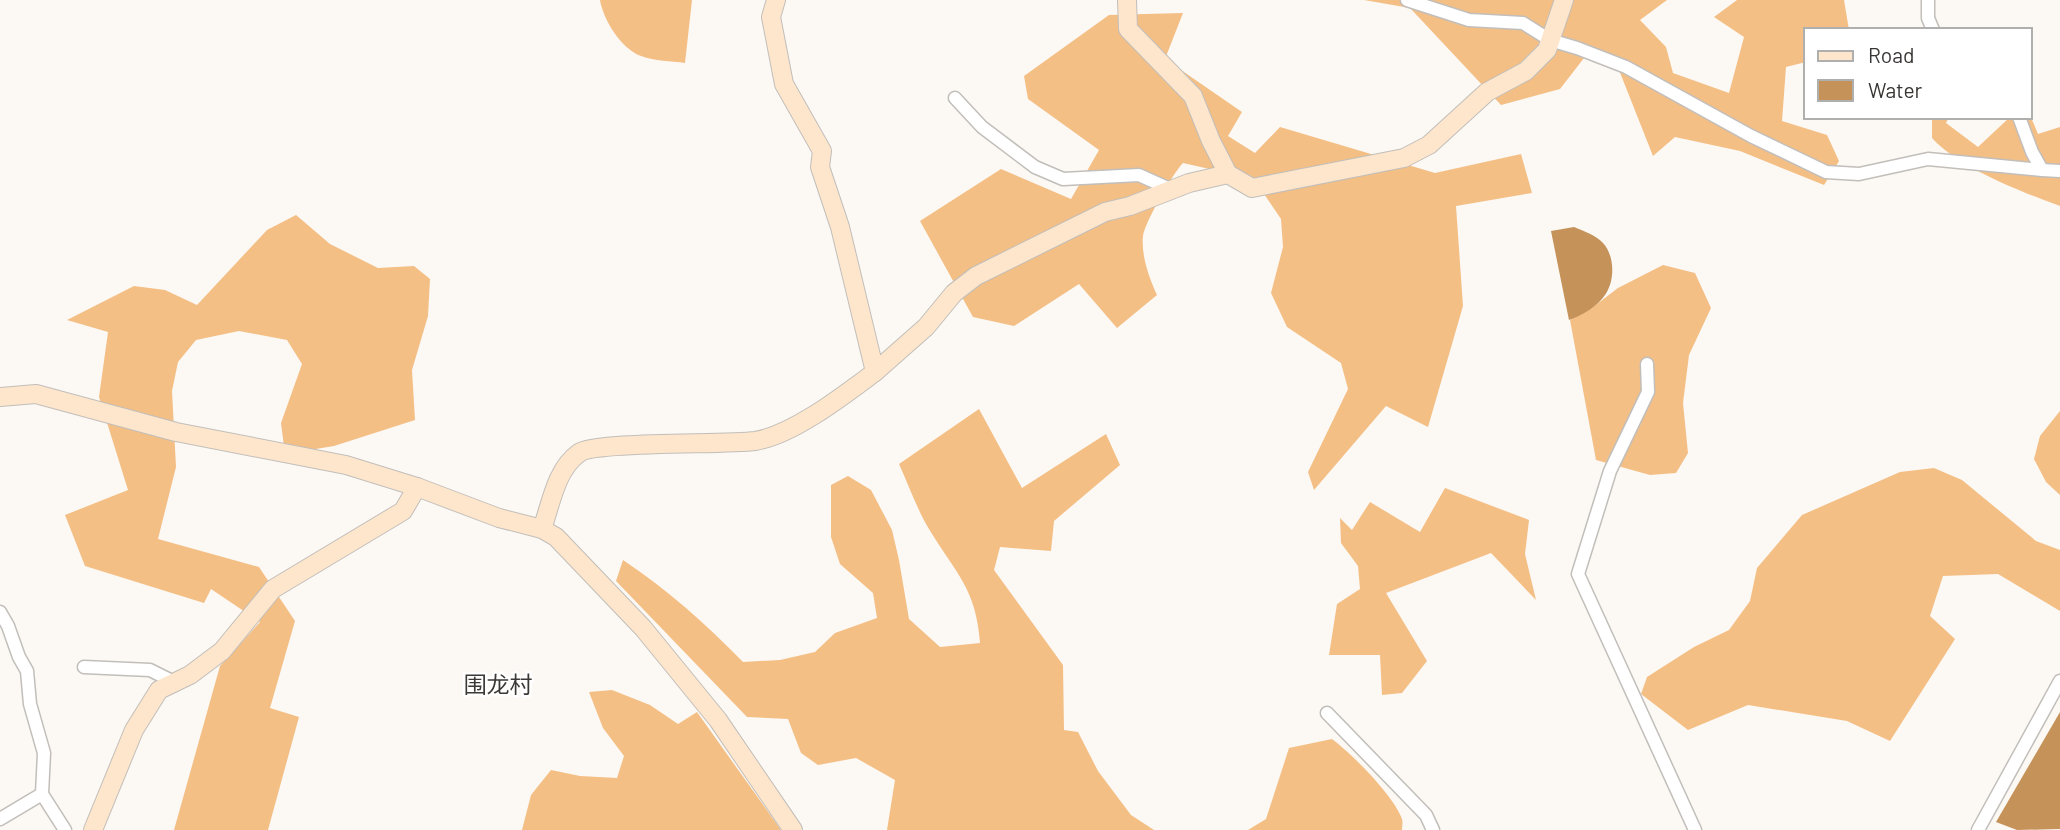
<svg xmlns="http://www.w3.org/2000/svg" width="2060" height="830" viewBox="0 0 2060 830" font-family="Barlow,'Noto Sans SC',sans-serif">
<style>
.forest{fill:#f4bf85}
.water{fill:#c59259}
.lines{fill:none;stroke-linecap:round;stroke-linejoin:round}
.street-casing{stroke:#c2beba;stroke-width:15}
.secondary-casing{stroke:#c2beba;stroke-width:20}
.street{stroke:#fff;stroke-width:12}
.secondary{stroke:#fde6cb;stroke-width:18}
.labels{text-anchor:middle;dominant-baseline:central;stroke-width:5;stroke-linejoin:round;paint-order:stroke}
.quarter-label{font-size:23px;fill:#3b3835;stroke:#fff}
</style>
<rect width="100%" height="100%" fill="#fcf8f4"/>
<g class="forest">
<path d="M600 0H692L685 63C671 61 655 61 641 56 621 49 603 19 600 0Z"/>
<polygon points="1364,0 1667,0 1640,20 1666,47 1673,73 1729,93 1744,37 1714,17 1737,0 1844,0 1849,30 1806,30 1806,62 1786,67 1782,121 1827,135 1839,161 1824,185 1740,151 1675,137 1653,156 1619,70 1584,58 1560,89 1501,105 1410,8"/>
<path d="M1183 13 1165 59 1242 112 1228 136 1255 153 1280 127 1435 173 1521 154 1532 193 1456 206 1463 306 1428 427 1386 406 1314 490 1308 472 1348 389 1341 363 1287 327 1271 293 1283 247 1281 219 1254 179 1183 163C1173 173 1145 222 1143 236 1141 255 1149 278 1157 295L1117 328 1079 284 1014 326 973 317 920 221 1001 169 1071 199 1099 150 1028 99 1024 76 1109 15Z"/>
<path d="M2030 115 2038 134 2060 127V206C2022 192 1959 168 1932 138V117H1949L1946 123 1978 147 2010 117H2030Z"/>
<polygon points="296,215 330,244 378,268 414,266 430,279 428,316 412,370 415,420 334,446 285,454 281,423 302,364 287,340 239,331 196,340 178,362 172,391 176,467 158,539 259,567 295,621 270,708 299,717 268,830 174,830 220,666 260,622 211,589 204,603 85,566 65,515 128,490 99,397 108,332 67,320 134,286 165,290 197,305 267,230"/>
<polygon points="1663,265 1695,273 1711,308 1689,355 1683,403 1688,453 1676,473 1650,475 1596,460 1570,320 1593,307 1618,288"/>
<path d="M979 409 1022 488 1106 434 1120 465 1054 521 1051 551 1000 547 994 570 1063 665 1064 730 1078 732 1098 771 1131 815 1154 830H887L895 780 856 758 818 765 801 753 788 719 747 717 616 581 623 560C668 590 706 624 743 662L780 660 815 652 835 633 877 618 873 593 840 564 831 537V485L848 476 871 490 892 530 899 560 909 619 940 647 980 643C976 588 956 574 929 529 917 509 909 486 899 464Z"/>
<polygon points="2060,411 2060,495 2046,482 2034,459 2040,436"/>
<polygon points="1934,468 1962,480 2036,541 2060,550 2060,611 1998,574 1943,576 1930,616 1955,639 1890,741 1847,721 1748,705 1688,730 1641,694 1647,677 1694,647 1729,630 1750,601 1757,568 1802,515 1900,472"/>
<polygon points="1445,488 1529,520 1525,554 1536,600 1491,553 1386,593 1427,661 1402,693 1382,695 1380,655 1329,655 1337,604 1360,589 1358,566 1341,543 1340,518 1352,530 1370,502 1420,532"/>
<polygon points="612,690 650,705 678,724 697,712 781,830 522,830 531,795 551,770 580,776 617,778 624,756 603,728 589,692"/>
<path d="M1332 739C1351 753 1394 796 1402 819 1403 822 1402 827 1402 830H1248L1266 819 1289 748Z"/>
</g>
<g class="water">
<path d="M1574 227C1583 231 1596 235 1603 243 1615 256 1615 281 1605 295 1598 306 1581 316 1569 320L1551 231Z"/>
<polygon points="2060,712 2060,829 2017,830 1996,822"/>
</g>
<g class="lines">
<g class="street-casing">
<g id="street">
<polyline points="1407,0 1469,20 1523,23 1550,40 1577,48 1626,67 1751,136 1826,172 1859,174 1928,159 2042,170"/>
<polyline points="1928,0 1928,18 1933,30"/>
<polyline points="955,98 982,127 1035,167 1063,179 1139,175 1172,190"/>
<polyline points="2019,117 2032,152 2042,170 2060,171"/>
<polyline points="1647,364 1648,392 1610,471 1578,574 1695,830"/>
<polyline points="0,612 8,626 19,657 27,671 30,704 44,753 42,794 65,830"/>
<polyline points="84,667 150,670 174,682"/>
<polyline points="1327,713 1426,815 1433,830"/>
<polyline points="0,819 42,794"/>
<polyline points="1978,830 2060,681"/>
</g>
</g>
<g class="secondary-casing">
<g id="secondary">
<polyline points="776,0 771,17 784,84 822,151 820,167 840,227 875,372 926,327 954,293 976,276 1105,212 1130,206 1189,183 1228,174"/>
<polyline points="1127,0 1128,29 1193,96 1211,141 1228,174 1252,188 1404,158 1429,145 1487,92 1526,71 1547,50 1564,0"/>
<polyline points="0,397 36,394 176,432 346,465 417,487 499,518 542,529 556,537 643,628 718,720 793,830"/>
<path d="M542 529C551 504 556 469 579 453 595 441 724 445 755 441 793 435 844 395 875 372"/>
<polyline points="93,830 134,730 159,690 190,675 222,651 273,589 403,511 417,487"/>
</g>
</g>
<use href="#street" class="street"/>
<use href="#secondary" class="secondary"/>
</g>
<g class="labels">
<g class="quarter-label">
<text x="498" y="684">围龙村</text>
</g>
</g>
<rect x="1804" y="28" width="228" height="91" fill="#ffffff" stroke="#afafae" stroke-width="2"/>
<rect x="1818" y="51" width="35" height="10" fill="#fde6cb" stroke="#afafae" stroke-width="2"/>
<text x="1868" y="63" font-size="21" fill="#383635">Road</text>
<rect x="1818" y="80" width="35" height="21" fill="#c59259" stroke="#afafae" stroke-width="2"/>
<text x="1868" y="98" font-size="21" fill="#383635">Water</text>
</svg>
